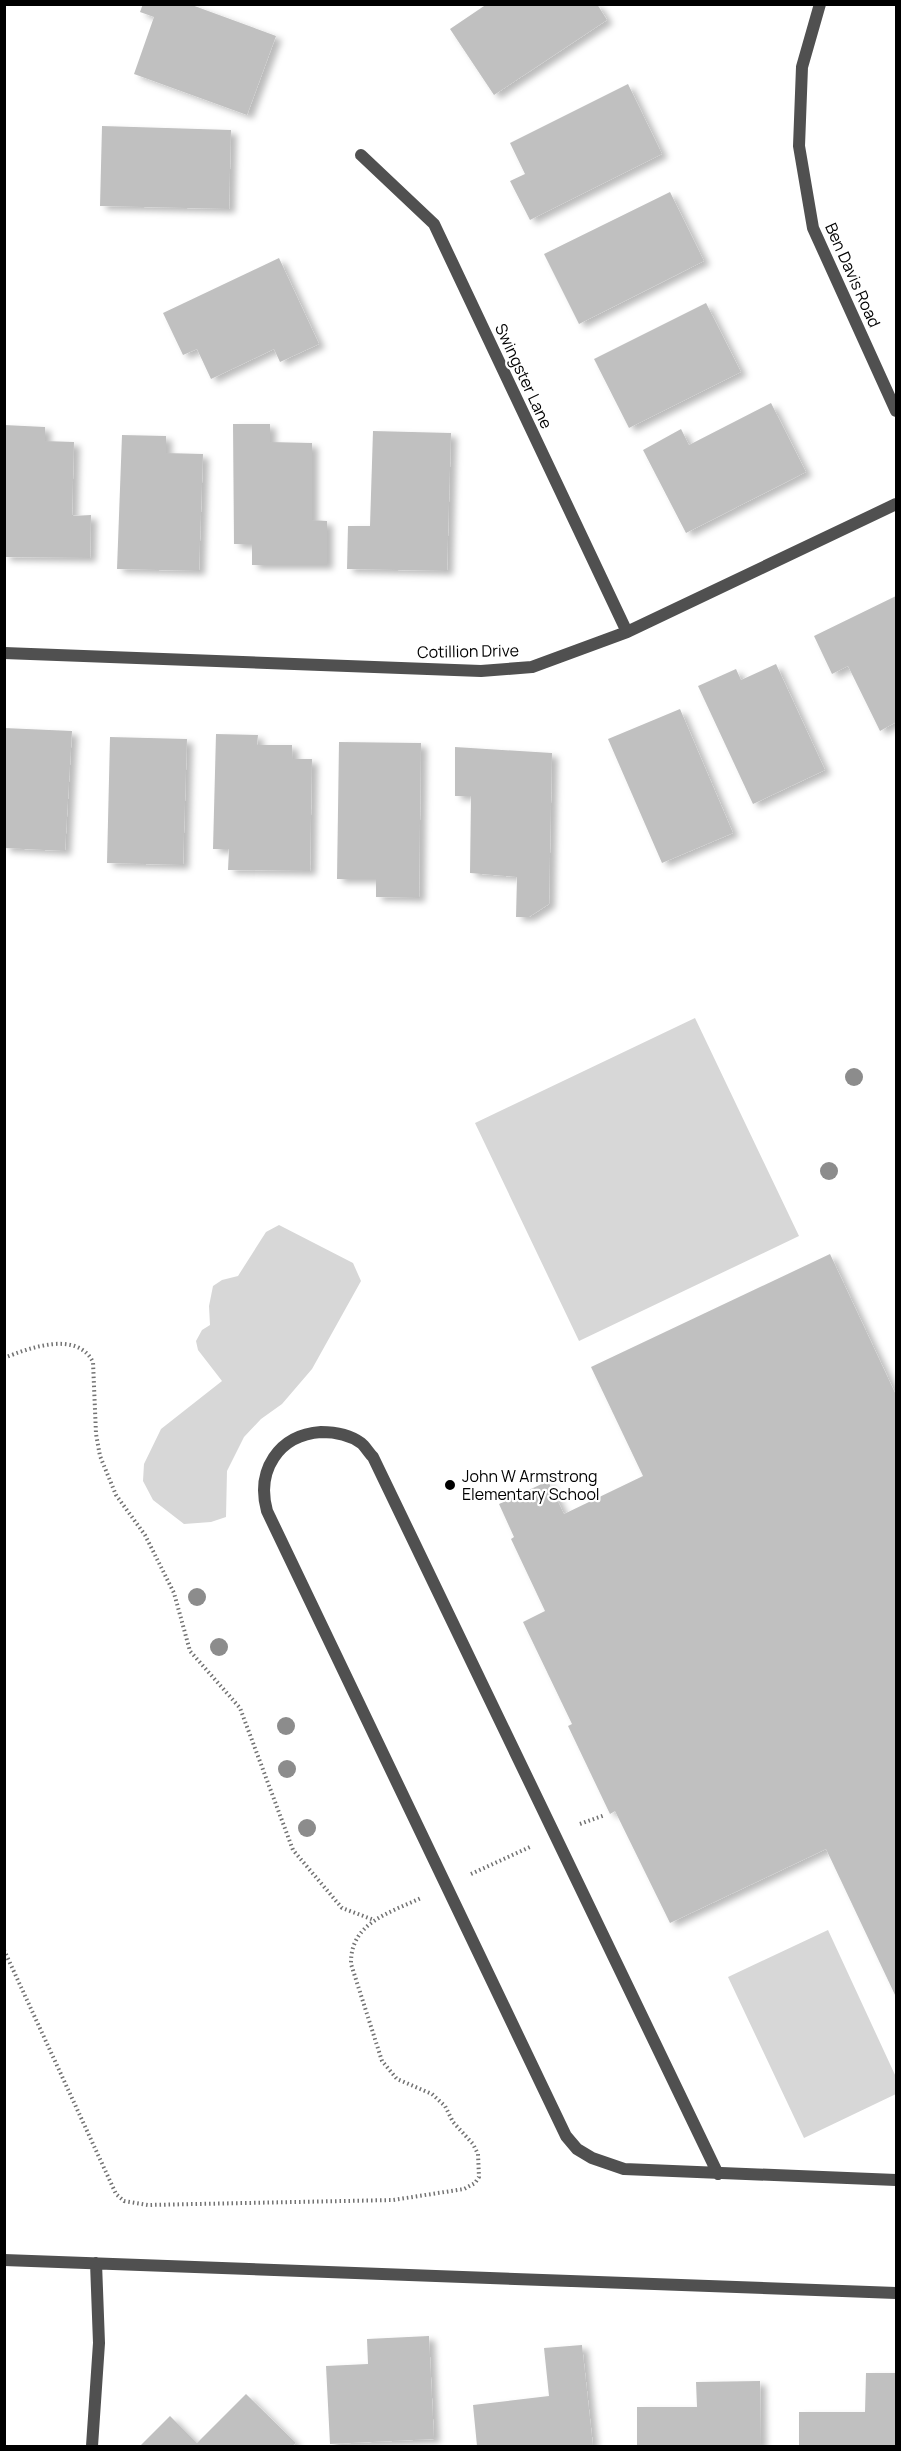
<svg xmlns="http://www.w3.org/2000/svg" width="901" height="2451" font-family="Manrope,sans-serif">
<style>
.green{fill:#d7d7d7}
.building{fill:#c0c0c0;filter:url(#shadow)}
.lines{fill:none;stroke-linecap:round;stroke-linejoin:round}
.path{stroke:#727272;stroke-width:4;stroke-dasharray:1.5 3;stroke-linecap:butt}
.service{stroke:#505050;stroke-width:12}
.minor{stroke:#505050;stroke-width:12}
.tertiary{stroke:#505050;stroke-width:12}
.tree{fill:#8c8c8c}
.poi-dot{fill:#000;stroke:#fff;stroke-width:2}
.labels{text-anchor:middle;stroke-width:4.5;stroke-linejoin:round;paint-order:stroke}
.street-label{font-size:16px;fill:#000;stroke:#fff}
.poi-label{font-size:16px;fill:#000;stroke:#fff;text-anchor:start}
</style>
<defs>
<filter id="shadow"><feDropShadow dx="6" dy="4" stdDeviation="3" flood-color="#0004"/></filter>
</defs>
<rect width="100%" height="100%" fill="#fff"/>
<path class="green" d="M695 1018 799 1236 579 1341 475 1123Z
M279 1225 353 1263 361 1281 312 1369 282 1404 261 1419 244 1437 227 1471 226 1517 211 1522 184 1524 153 1500 143 1481 144 1464 161 1429 222 1381 198 1350 196 1341 202 1330 210 1325 209 1306 213 1286 222 1280 238 1276 266 1232Z
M828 1930 896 2077V2094L804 2138 728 1977Z"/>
<path class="building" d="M143 4H189L276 36 247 115 134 74 154 17 140 12Z
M487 4H597L607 20 494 95 450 29Z
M628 84 662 154 530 220 510 181 525 174 510 143Z
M102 126 231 130 229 209 100 206Z
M670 192 704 261 579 324 544 254Z
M279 258 319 344 280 362 274 349 211 379 197 349 183 355 163 313Z
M706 303 741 372 629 428 594 359Z
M771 403 806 472 686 533 643 450 681 429 689 445Z
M233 424H270V442L312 443V520L327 521V565H252V544H234Z
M4 425 45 427V441L74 442 72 516 91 515 90 558 4 557Z
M373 431 451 433 447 571 347 569 348 526H370Z
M122 435 166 436V453L203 454 199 571 117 569Z
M896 596V722L880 731 848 666 832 674 814 636Z
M776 664 825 770 753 804 698 686 736 669 741 680Z
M680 709 733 833 662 863 608 739Z
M4 728 72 731 65 851 4 848Z
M216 734 258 735 257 745H292L293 759H312L310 871 228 870 229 849H213Z
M110 737 187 739 183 865 107 863Z
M339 742 421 743 419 898 376 897V879H337Z
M455 747 552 753 549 904 529 917H516L517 877 470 873 471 796H455Z
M830 1254 896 1395V1997L826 1849 670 1923 615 1811 610 1814 568 1726 572 1724 523 1622 545 1611 511 1539 514 1537 499 1504 548 1481 564 1514 643 1476 591 1367Z
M429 2336 434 2439 330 2444 326 2366 368 2364 367 2339Z
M582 2345 593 2446H477L473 2405 549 2396 544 2348Z
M866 2373H896V2446H799V2412H865Z
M760 2381 761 2446H637V2407H697L696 2382Z
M246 2394 296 2443 292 2446H140L170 2416 197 2443Z"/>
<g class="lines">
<path class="path" d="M4 1358C29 1348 77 1330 93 1362L96 1434 100 1456 116 1495 145 1535 174 1593 190 1651 240 1708 293 1850 342 1908 374 1920
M580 1824 605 1815
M471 1874 530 1847
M4 1950 116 2194 124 2201 148 2205 393 2200 464 2189 475 2183 479 2177 478 2154 473 2144 453 2122 445 2106 432 2094 397 2079 382 2061 351 1964C350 1923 389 1913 421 1898"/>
<path class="service" d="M718 2174 373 1457C369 1453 365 1446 361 1443 350 1435 334 1432 321 1432 278 1435 256 1471 267 1511L566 2136 577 2149 592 2158 624 2169 896 2180
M4 2260 896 2293
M92 2446 99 2343 96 2263"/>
<path class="minor" d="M361 155 434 224 627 632
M4 653 481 671 532 667 627 632 896 504"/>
<path class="tertiary" d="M820 4 802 67 799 146 813 228 896 411"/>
</g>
<g class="tree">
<circle cx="854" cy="1077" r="9"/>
<circle cx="829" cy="1171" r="9"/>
<circle cx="197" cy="1597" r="9"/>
<circle cx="219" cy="1647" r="9"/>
<circle cx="286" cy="1726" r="9"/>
<circle cx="287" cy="1769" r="9"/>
<circle cx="307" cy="1828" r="9"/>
</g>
<circle class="poi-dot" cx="450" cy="1485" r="6"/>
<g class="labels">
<g class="street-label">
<text transform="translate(853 275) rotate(66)" y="6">Ben Davis Road</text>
<text transform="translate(524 376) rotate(65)" y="6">Swingster Lane</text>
<text transform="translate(468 651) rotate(-1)" y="6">Cotillion Drive</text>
</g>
<g class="poi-label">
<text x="462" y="1482">John W Armstrong<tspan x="462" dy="18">Elementary School</tspan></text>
</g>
</g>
<rect width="901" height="2451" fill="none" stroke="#000000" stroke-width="12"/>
</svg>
